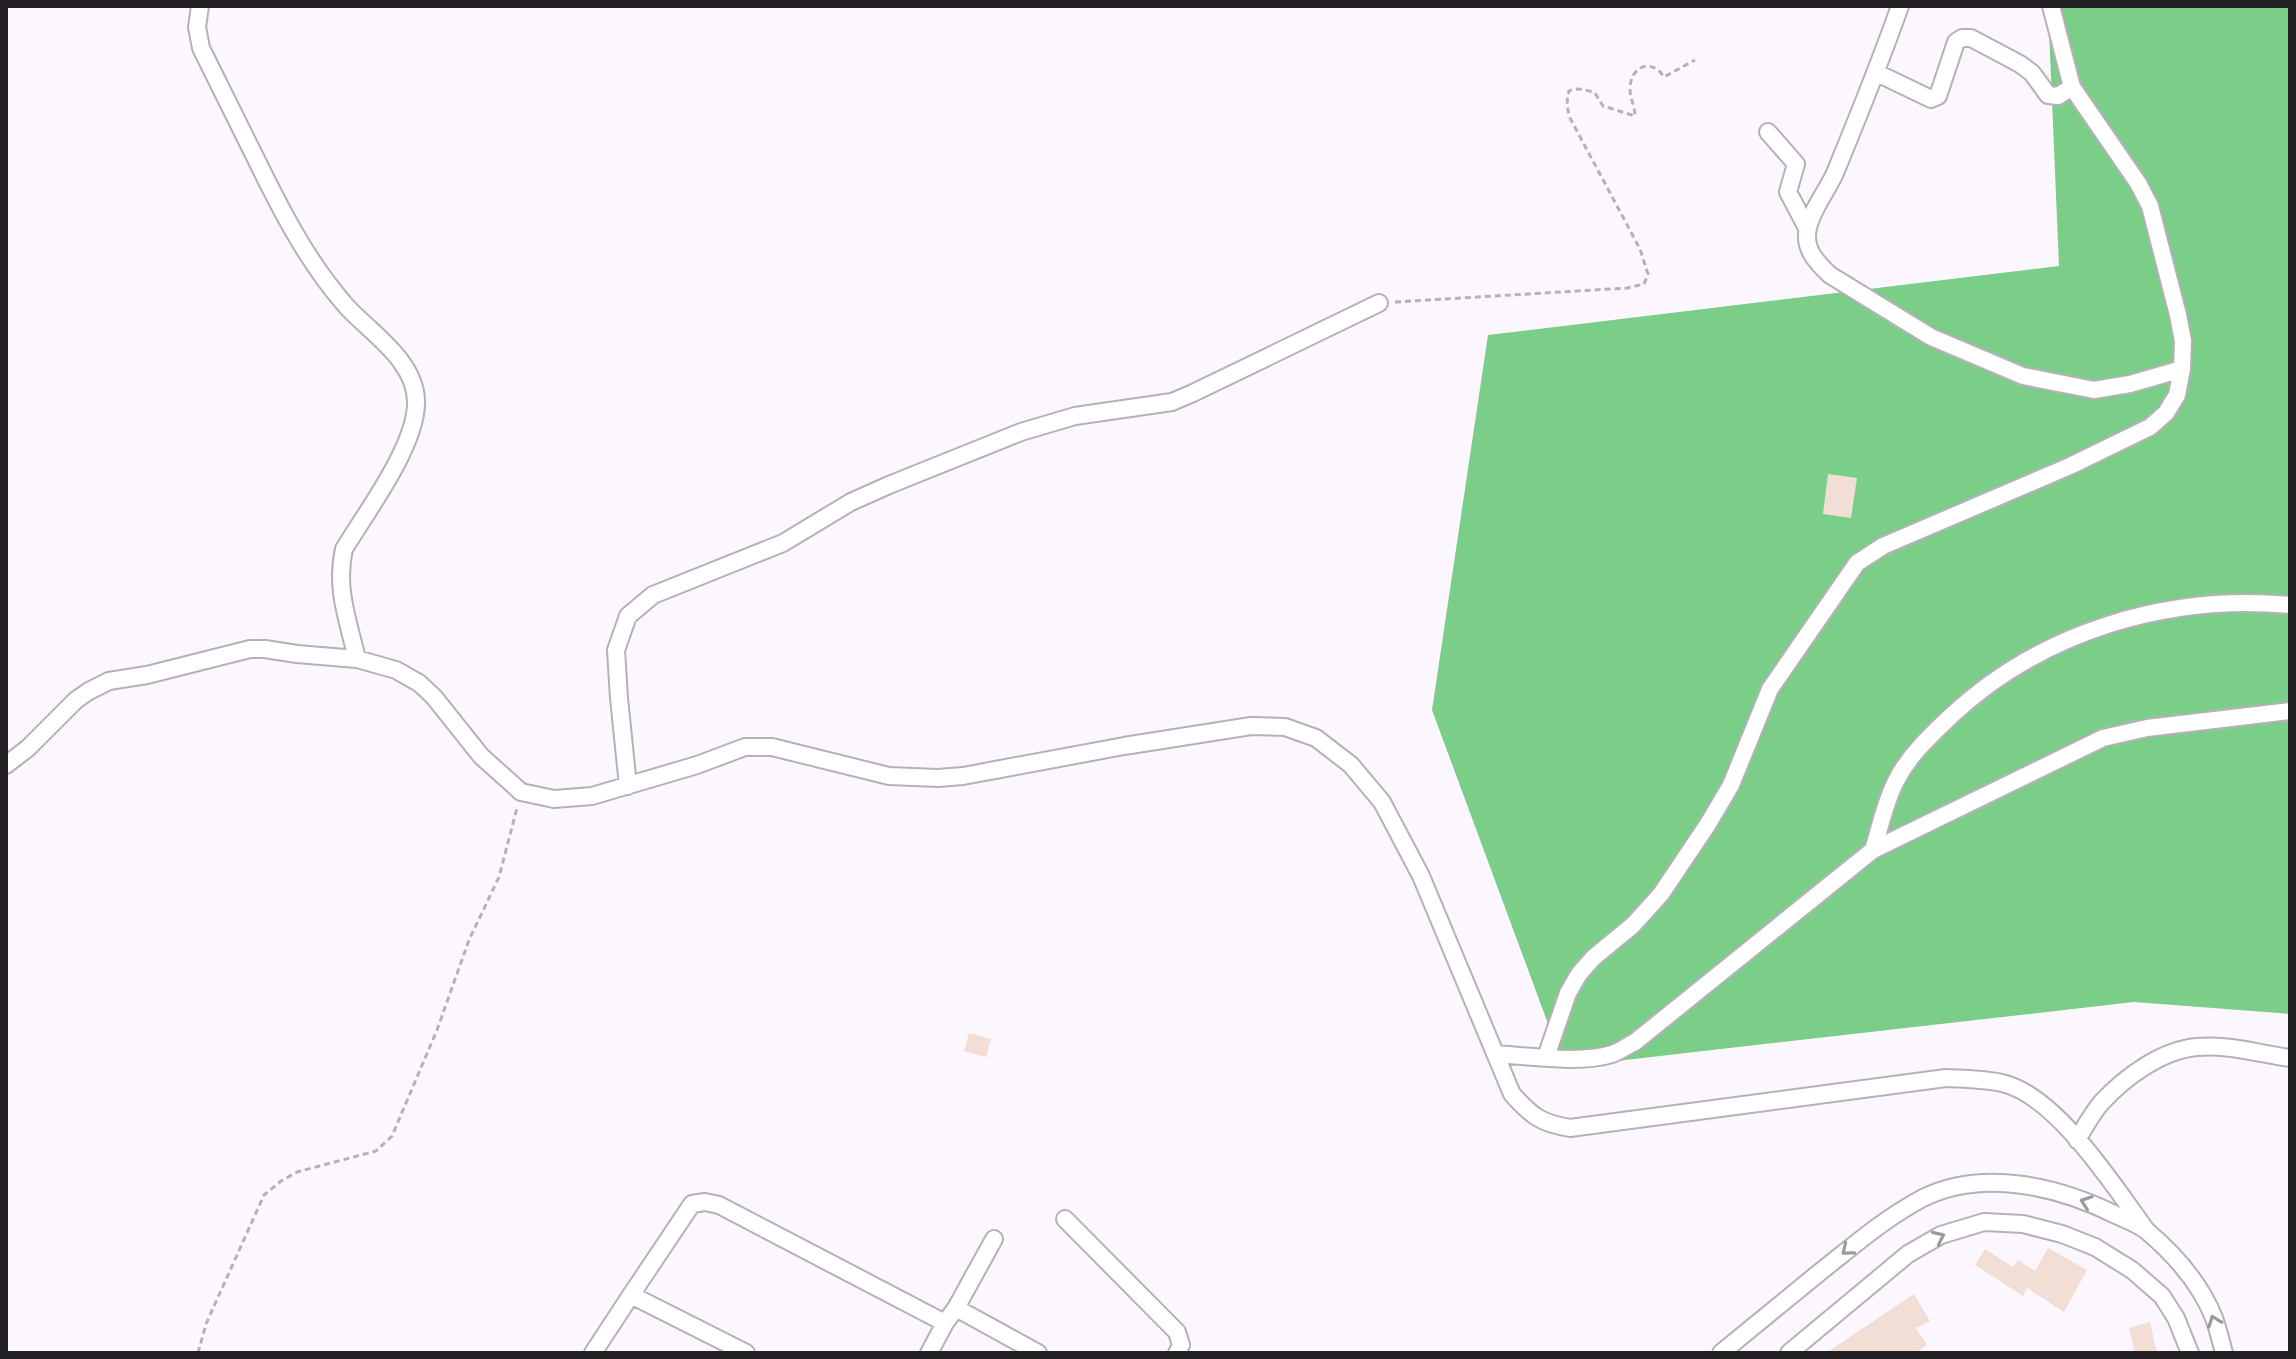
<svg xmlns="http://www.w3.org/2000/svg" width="2296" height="1359" font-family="'Fira Sans Condensed',sans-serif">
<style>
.forest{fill:#7bce88}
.building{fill:#f2ded5}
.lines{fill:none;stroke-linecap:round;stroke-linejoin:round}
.minor-casing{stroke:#b6b0b9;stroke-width:20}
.path{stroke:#b5b1b7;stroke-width:3;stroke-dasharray:6 4;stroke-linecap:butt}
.minor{stroke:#fff;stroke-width:16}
.oneway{stroke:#9c9b9c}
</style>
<rect width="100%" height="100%" fill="#fcf7ff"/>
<path class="forest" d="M2048 6H2290V1014L2134 1002 1564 1067 1432 710 1488 335 2059 266Z"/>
<path class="building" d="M1828 474 1857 478 1851 518 1823 514Z
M969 1033 991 1039 986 1057 964 1051Z
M2048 1248 2087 1270 2064 1312 2027 1288 2023 1296 1975 1265 1985 1249 2013 1267 2018 1260 2035 1271Z
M1914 1294 1930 1321 1916 1328 1927 1345 1915 1353H1826Z
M2150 1322 2157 1353H2135L2129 1328Z"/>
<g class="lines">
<g class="minor-casing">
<path id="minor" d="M200 6 197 27 201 48C220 87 239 125 258 163 283 214 309 264 347 307 372 334 417 362 416 403 416 446 367 511 344 549 335 588 348 620 357 659
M1900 6C1880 63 1858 117 1835 173 1827 191 1812 209 1808 228 1803 248 1816 262 1830 275L1931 337 2023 376 2094 390 2130 384 2182 369
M1877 73 1931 99 1938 96 1956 42 1962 38H1971L2020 64 2032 73 2048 95 2058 96 2072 87
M1768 132 1796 164 1788 192 1807 228
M6 765 28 748 76 700 89 691 109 681 147 675 250 649H265L297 654 357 659 396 670 419 683 434 697 481 756 521 792 554 799 592 796 697 765 745 747H772L889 776 938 778 963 776 1124 746 1251 726 1285 727 1316 738 1351 765 1382 802 1421 876 1512 1094C1532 1116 1540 1123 1570 1128L1946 1078C1965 1079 1984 1079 2002 1083 2056 1095 2114 1186 2146 1230
M628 786 619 698 616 650 628 616 653 595 783 543 851 502 889 485 1021 432 1075 416 1172 402 1193 393 1379 303
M1873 850C1880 828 1885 802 1896 781 1909 755 1931 735 1951 716 2042 631 2168 594 2290 605
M1496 1054C1529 1056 1580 1064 1612 1054 1620 1051 1627 1046 1635 1042L1873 850 2103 738 2147 728 2290 711
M1546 1057 1568 993 1579 974 1593 958 1633 925 1661 894 1708 824 1731 785 1770 689 1857 563 1883 546 2070 466 2150 427 2166 413 2177 395 2182 369 2183 341 2178 315 2150 206 2138 183 2072 87 2051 6
M2077 1140C2084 1128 2092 1114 2101 1103 2124 1078 2161 1050 2197 1047 2227 1044 2260 1054 2290 1058
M1065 1219 1177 1332 1181 1345 1177 1353
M631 1295 692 1204 705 1202 719 1205 945 1323
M956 1308 1038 1353
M593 1353 631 1295 746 1353
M929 1353 945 1323 956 1308 994 1239
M1721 1353C1754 1326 1787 1299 1820 1272 1853 1246 1885 1218 1923 1198 1984 1168 2059 1187 2116 1215 2126 1220 2139 1224 2148 1232 2175 1255 2201 1285 2214 1318 2218 1329 2221 1341 2224 1353
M1789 1353 1908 1254 1941 1235 1984 1222 2023 1224 2062 1234 2095 1247 2132 1270 2162 1296 2176 1318 2190 1353"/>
</g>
<path class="path" d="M1395 302 1627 288 1644 284 1648 274 1640 249 1570 118C1567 108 1566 101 1569 91 1577 87 1587 90 1595 93L1603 106 1635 116C1635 106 1630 99 1630 89 1630 67 1651 57 1664 77L1695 60
M198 1353 206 1324 264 1195 281 1181 297 1172 376 1151 392 1136 437 1030 469 940 499 877 517 808"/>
<use href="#minor" class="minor"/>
</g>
<defs><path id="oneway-chevron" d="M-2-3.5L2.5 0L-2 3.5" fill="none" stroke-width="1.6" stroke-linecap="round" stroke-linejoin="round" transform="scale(2)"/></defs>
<g class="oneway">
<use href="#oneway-chevron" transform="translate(2086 1202) rotate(-161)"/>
<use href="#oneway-chevron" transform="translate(1939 1237) rotate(-25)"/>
<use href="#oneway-chevron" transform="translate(1847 1250) rotate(141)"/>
<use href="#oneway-chevron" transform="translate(2214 1321) rotate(-110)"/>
</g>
<rect width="2296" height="1359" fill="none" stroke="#232124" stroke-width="16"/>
</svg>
